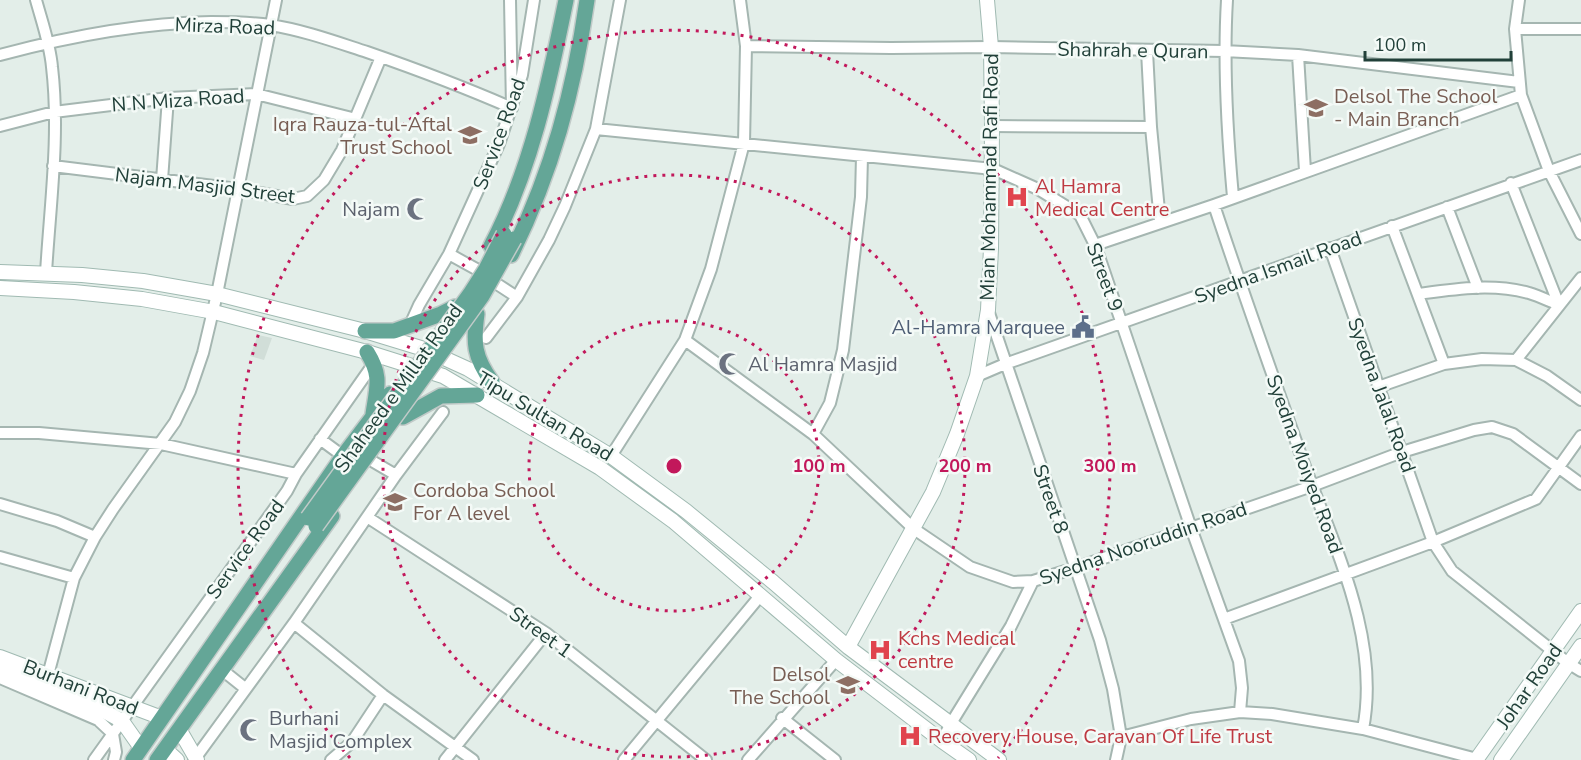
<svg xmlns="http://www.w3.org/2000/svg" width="1581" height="760" font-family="'Nunito Sans',sans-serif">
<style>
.built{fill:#d1ded8}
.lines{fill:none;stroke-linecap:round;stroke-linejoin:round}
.street-casing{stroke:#a5b6b1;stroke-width:14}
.secondary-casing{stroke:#a0bab2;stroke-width:16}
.primary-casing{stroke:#c1cac8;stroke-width:18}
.street{stroke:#fff;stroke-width:10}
.secondary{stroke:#fff;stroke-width:14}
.primary{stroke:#64a697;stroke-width:15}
.primary-bridge-casing{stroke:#c1cac8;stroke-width:18;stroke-linecap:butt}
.primary-bridge{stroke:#64a697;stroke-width:15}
.ring{fill:none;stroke:#c2185b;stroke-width:3;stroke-dasharray:3 6}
.labels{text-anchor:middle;stroke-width:5;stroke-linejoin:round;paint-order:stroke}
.street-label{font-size:20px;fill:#214039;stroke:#f4faf7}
.education-label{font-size:20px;fill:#785e54;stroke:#f4faf7;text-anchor:start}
.health-label{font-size:20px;fill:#be3a42;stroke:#f4faf7;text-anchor:start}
.worship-label{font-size:20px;fill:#5b616d;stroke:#f4faf7;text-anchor:start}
.service-label{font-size:20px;fill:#4e5e75;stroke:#f4faf7;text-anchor:end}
.centre{fill:#c2185b;stroke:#f4faf7;stroke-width:3}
.ring-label{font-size:18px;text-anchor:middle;font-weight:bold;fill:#c2185b;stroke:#f4faf7;stroke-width:5;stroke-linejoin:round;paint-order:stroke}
</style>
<rect width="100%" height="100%" fill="#e3eee9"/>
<path class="built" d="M258 335 272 338 264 360 250 356Z"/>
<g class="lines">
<g class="street-casing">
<path id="street" d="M36 0C42 22 50 44 52 67 60 135 50 205 46 273
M1227 0C1223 66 1227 131 1233 197
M1519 0 1515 29 1521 95 1549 171 1581 234
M1515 29H1581
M746 46 891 48 991 47 1224 51 1298 55 1519 82
M1147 51 1151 127 1160 221
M0 55C70 36 139 23 211 22 231 22 251 22 270 25 303 30 336 42 367 52 416 69 464 87 512 108L510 0
M1298 55 1305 171
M0 126 54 112 168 98 256 94 356 119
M992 126 1151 127
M596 129 993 169 1038 189 1080 215 1095 245 1104 271 1191 528 1239 661 1242 688 1240 712
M53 166 238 189 293 199 307 196 324 180 342 150 381 57
M162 180 168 98
M1511 183 1559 305
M1214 205C1242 290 1272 374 1302 458 1332 543 1381 636 1363 729
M1447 207 1478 288
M1392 226 1444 364
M1095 245 1214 205 1521 95
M1330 248 1433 542 1452 571 1568 663 1581 671
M449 254 478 270
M497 284 517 297
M1418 294C1455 289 1492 283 1529 293 1539 296 1549 301 1559 305
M989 313 1100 640 1113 689 1121 737 1116 760
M410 325 419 305 449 254 499 144 522 75 534 0
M486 338 517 297 549 240 565 206 596 129 620 0
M685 340 813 434 914 529 970 567 1013 582 1033 581 1075 568 1312 486 1402 452 1474 430 1492 427 1513 434 1581 484
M1516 360 1581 278
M977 376 1005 364 1581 160
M1378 387 1444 364 1482 359 1516 360 1547 376 1581 400
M0 433H39L161 444 296 474
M813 434 830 403 843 350 861 197 862 156
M320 439 343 456
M611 456 685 340 711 269 744 143 746 46 740 0
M372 461 396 475
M0 504 57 521 95 537
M367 517 546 633 706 760
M0 557 74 578
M1224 619 1433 542 1536 499 1581 436
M294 623 383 695 473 760
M221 669 246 689
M48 675 74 578 95 537 113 509 175 422 190 391 203 353 217 294 276 0
M0 678 98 720 113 734 116 752 114 760
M782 718 835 760
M1121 737 1191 719 1240 712 1272 714 1363 729 1477 759
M942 741 950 725 1011 626 1033 581
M94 760 287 491 296 474 374 363
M194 760 294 623 396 475 443 412
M331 760 352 742 383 695
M445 760 546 633
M624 760 760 596
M748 760 836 660"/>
</g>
<g class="secondary-casing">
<path id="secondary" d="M0 272 82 275 143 281 217 294 365 331 424 349 468 369 611 456 686 511 773 582 848 647 999 760
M0 288 74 292 142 299 214 312 367 352 443 376 600 468 673 521 836 660 942 741 969 760
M848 647 933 492 957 434 977 376 988 310 991 248 992 126 991 47 987 0
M0 657 162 718
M0 669 104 711 122 721 141 748
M179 729 197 760
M165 749 177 760
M1476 760 1581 611
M1501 760 1581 646"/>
</g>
<g class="primary-casing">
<path id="primary" d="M491 246C531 170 549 84 566 0
M511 255C552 172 574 91 587 0
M477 314C473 343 474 357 492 382
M365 331H394L441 314 455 307
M367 352C382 376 377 387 373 414
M403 417 441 396 477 395
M133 760 343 456 390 394
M157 760 332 516"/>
</g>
<use href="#street" class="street"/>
<use href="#secondary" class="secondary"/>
<use href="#primary" class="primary"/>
<g class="primary-bridge-casing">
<path id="primary-bridge" d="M308 518 470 294 486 269 504 234
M316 526 482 296 514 239"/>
</g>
<use href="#primary-bridge" class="primary-bridge"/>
</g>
<g class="ring">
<circle cx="674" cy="466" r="145"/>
<circle cx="674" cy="466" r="291"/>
<path d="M350 758A436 436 0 1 1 998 758"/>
</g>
<defs>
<g id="school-bare" transform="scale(1.8)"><path d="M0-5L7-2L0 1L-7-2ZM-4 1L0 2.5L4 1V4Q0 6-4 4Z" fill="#8d6e63" stroke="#f4faf7" stroke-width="2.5" paint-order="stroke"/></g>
<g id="hospital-bare" transform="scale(1.8)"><path d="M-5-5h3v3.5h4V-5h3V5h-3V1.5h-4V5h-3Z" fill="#e0444e" stroke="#f4faf7" stroke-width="2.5" paint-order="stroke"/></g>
<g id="mosque-bare" transform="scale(1.8)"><path d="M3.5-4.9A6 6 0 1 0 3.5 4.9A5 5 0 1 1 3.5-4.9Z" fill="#6b7280" stroke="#f4faf7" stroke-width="2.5" paint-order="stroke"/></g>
<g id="civic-bare" transform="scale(1.8)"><path d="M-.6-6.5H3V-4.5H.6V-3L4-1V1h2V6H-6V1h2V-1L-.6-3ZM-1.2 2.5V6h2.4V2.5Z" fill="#5c6f8a" stroke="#f4faf7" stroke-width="2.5" paint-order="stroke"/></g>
</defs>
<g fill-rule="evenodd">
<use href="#school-bare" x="1316" y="108"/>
<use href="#school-bare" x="470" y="135"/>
<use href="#hospital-bare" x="1017" y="197"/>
<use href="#mosque-bare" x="418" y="209"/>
<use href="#civic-bare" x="1083" y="327"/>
<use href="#mosque-bare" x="730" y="364"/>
<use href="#school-bare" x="395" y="502"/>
<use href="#hospital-bare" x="880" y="650"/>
<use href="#school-bare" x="848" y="685"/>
<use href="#mosque-bare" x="251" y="730"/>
<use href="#hospital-bare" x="910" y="736"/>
</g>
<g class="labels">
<g class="street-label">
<text transform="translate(225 26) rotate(2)" y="7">Mirza Road</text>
<text transform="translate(1133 50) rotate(1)" y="7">Shahrah e Quran</text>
<text transform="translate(178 100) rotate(-4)" y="7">N N Miza Road</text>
<text transform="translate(499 134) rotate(-70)" y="7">Service Road</text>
<text transform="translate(989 177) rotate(-89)" y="7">Mian Mohammad Rafi Road</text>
<text transform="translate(205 185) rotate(7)" y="7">Najam Masjid Street</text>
<text transform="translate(1278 267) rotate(-20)" y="7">Syedna Ismail Road</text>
<text transform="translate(1105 277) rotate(70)" y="7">Street 9</text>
<text transform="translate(398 388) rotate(-54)" y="7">Shaheed e Millat Road</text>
<text transform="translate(1382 395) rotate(70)" y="7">Syedna Jalal Road</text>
<text transform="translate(545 416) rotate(31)" y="7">Tipu Sultan Road</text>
<text transform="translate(1305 464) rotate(70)" y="7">Syedna Moiyed Road</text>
<text transform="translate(1051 499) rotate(71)" y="7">Street 8</text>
<text transform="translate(1143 543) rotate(-19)" y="7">Syedna Nooruddin Road</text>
<text transform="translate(245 549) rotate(-54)" y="7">Service Road</text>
<text transform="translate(541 632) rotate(36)" y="7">Street 1</text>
<text transform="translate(1529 686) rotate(-55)" y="7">Johar Road</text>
<text transform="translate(81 687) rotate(21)" y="7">Burhani Road</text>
</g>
<g class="education-label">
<text x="1334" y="103">Delsol The School<tspan x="1334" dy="23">- Main Branch</tspan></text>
<text x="452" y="131" text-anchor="end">Iqra Rauza-tul-Aftal<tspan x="452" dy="23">Trust School</tspan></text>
<text x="413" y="497">Cordoba School<tspan x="413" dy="23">For A level</tspan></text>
<text x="830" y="681" text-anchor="end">Delsol<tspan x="830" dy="23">The School</tspan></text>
</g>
<g class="health-label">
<text x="1035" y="193">Al Hamra<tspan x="1035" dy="23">Medical Centre</tspan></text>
<text x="898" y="645">Kchs Medical<tspan x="898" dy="23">centre</tspan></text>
<text x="928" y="743">Recovery House, Caravan Of Life Trust</text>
</g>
<g class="worship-label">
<text x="400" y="216" text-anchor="end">Najam</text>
<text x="748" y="371">Al Hamra Masjid</text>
<text x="269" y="725">Burhani<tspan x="269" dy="23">Masjid Complex</tspan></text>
</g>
<g class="service-label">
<text x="1065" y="334">Al-Hamra Marquee</text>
</g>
</g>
<circle cx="674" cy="466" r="9" class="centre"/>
<g class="ring-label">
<text x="819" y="472">100 m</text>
<text x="965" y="472">200 m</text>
<text x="1110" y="472">300 m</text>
</g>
<path d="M1365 51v9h146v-9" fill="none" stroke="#214039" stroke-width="3"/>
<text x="1374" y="51" font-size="18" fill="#214039" stroke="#f4faf7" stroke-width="4.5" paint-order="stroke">100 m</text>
</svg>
